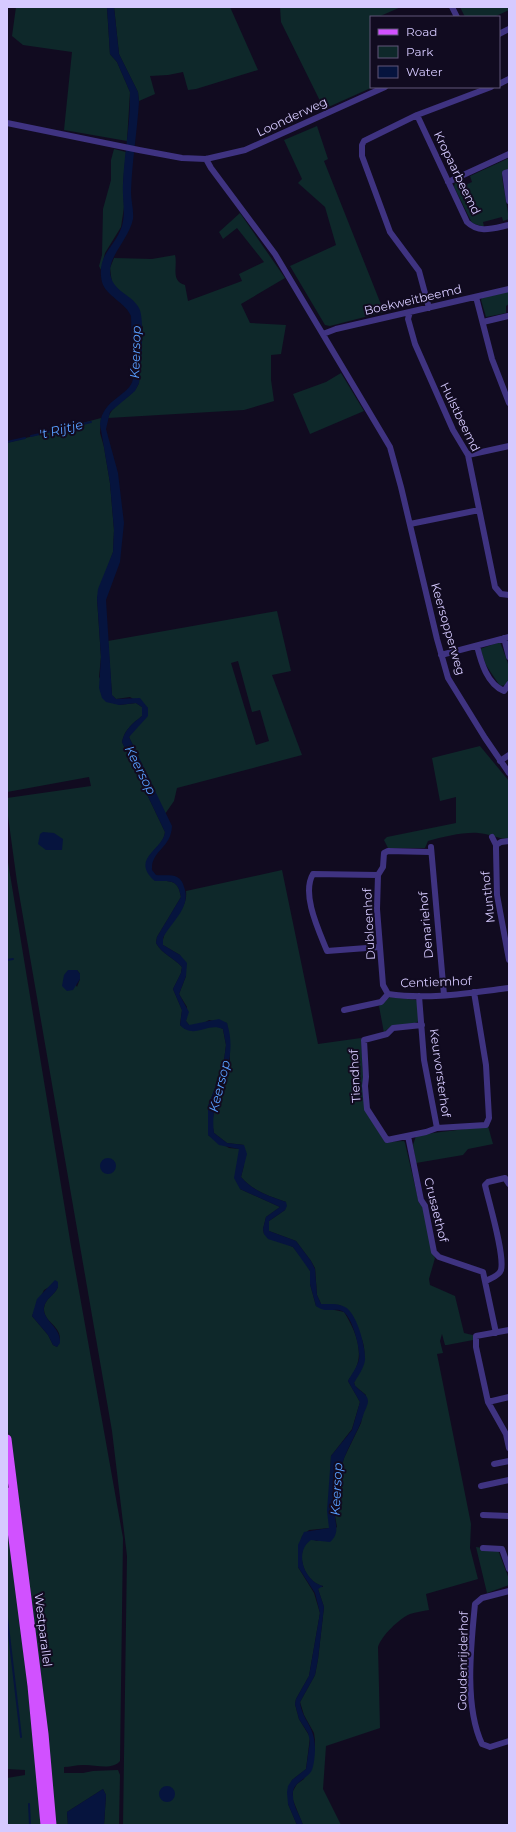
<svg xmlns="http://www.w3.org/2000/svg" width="516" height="1832" font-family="Montserrat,sans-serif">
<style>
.green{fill:#0e282a;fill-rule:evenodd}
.water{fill:#06143e}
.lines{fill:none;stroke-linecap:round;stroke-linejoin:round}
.stream{stroke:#06143e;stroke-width:2}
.street{stroke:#3f3381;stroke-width:6}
.primary{stroke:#d151ff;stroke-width:9}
.labels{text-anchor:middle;stroke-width:4;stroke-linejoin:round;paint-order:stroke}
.street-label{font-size:12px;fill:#d6caff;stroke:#110b20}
.water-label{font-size:13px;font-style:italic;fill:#589fff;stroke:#110b20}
</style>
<rect width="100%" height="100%" fill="#110b20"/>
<path class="green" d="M16 7H107L110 54 117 62 130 92 127 141 64 130 72 52 23 45 12 36Z
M114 7H230L258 70 196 89 188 90 183 72 168 75 150 76 155 94 139 101 138 92 119 54Z
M280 7H401L378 17H371V87H373L324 109 281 22Z
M460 7H509V10L494 17H465Z
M317 126 328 159 324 161 384 312 330 326 325 325 290 266 336 245 325 207 298 183 302 179 284 140Z
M114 149 126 152 123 183 124 207 121 227 105 253 101 270 99 266 102 255 103 209 111 180V160Z
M509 158V169L503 172 502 177 509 219 503 221 502 217 483 222 484 227 472 223 454 187 455 182 458 181 461 187 472 182 470 176Z
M240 213 285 278 241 304 250 323 286 325 281 354 271 355V380L274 401 244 410 108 418C114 402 133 398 139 383L143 327 124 295 112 283 110 268 114 258 152 259 175 255C178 266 170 281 185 285L188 301 242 281 239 274 264 262 237 228 223 239 219 232Z
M509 291V304L506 306V313L486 317 481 300 482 298Z
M341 373 364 411 310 434 293 394 326 382Z
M101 418 100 433 104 447 110 483 114 530 113 552 97 598 101 657 99 677 119 705 136 703 142 707V716C132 724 125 729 122 742L165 832C165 842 151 851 147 860L155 881C171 881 178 879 181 897L157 937 156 943C162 954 174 958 182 967L181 973 173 989 182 1010 180 1025 185 1029 216 1025 223 1029 226 1045 223 1068 208 1106V1135L229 1148 239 1149 240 1189 280 1207 266 1217 263 1229 264 1234 293 1247 305 1262 310 1271V1284L316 1306 344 1312C354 1328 364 1349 356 1368 354 1373 350 1377 348 1381L360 1402 352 1429 331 1456 329 1528 309 1530 302 1536 298 1551V1567L314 1593 320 1613 309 1676 296 1699 295 1704 299 1719 310 1737 306 1769 292 1780 288 1804 297 1825H123L127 1556 112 1431 17 882 7 809V798L91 786 89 777 7 792V443ZM68 970H77L80 974V979L77 987Z
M277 611 291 671 272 675 302 755 177 788 174 801 165 814 129 737 148 708 130 697 116 699 112 695 108 641ZM238 661 252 712 260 710 269 741 256 745 231 663Z
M500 642C504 654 515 673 506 685L500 686 486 665 480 649Z
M480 746 509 781V839C498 839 490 834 478 833 463 832 443 837 428 841L425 848H388L384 840 387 837 456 823V797L440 801 432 758Z
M7 856 71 1246 123 1538 120 1761C112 1771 93 1764 83 1765 76 1765 70 1767 64 1767V1773H83L93 1771 118 1770 120 1775 119 1825H104L106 1795 103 1789 67 1812 68 1825H55L7 1423ZM55 1281 58 1287C55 1295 45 1298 44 1308 43 1325 68 1326 57 1347L53 1345 48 1335 32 1316 44 1290 51 1286Z
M282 870 318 1044 361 1038 365 1110 385 1142 404 1141 405 1143 419 1203 423 1207 433 1254 435 1258 429 1279 430 1285 455 1296 464 1333 477 1336 473 1340 447 1345H445L442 1334 440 1341 443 1353 437 1354 471 1524 470 1548 478 1579 426 1594 429 1610C423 1611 416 1612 410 1614 399 1619 382 1635 378 1647L380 1728 326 1746 323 1789 341 1825H303L293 1800V1791L297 1784 304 1779 315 1750V1740L314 1733 304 1715 300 1702 315 1675 318 1659 324 1607 318 1589 319 1587H323V1586C304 1582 293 1551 311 1539L317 1541 337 1527 334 1510 340 1472 344 1458 361 1423 366 1395 355 1386 354 1382C375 1347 361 1335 340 1305L321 1304 317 1295 315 1268 311 1261 296 1241 269 1231V1221L285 1210 286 1202C269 1196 253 1191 241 1177L244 1165V1145L227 1143 214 1133 212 1123 215 1107 230 1061 227 1023 209 1020 200 1025H189L186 1021 187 1007 179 994 186 976 180 955 163 945C161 924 189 913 186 891Z
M390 997 416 1000 419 1003V1021C408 1028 392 1021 384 1033L379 1006Z
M488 1126 493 1144 468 1149 463 1155 416 1163 413 1145 416 1136C439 1131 464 1130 488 1126Z
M7 1504 43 1825H7V1778L25 1775V1770L7 1769Z
M476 1547 498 1550 509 1579V1585L487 1593Z"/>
<path class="water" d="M107 7H114L119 54 138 92 139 102C137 132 132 162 131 192 131 201 134 211 133 219 129 238 110 255 110 271 111 292 131 293 139 308 145 318 141 369 139 383L135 391 110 412 106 429 118 473 124 523 120 562 106 600 112 695 116 699 140 698 148 708V716L129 737 172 826C171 849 151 850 152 870L156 875C162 876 171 874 177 877 181 879 183 883 184 887 192 907 171 922 163 938V945L180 955 187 963 186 976 179 994 189 1012 186 1021 189 1025 219 1019 227 1023C241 1068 208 1093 214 1133L227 1143 244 1145 247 1154 241 1177C253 1191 269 1196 286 1202L287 1206 285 1210 269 1221V1231L296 1241 311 1261 315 1269 317 1295 321 1304C329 1304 338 1303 345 1307 357 1313 366 1348 365 1360 364 1368 358 1376 354 1383 356 1390 368 1393 368 1401 368 1405 365 1410 364 1413 358 1434 344 1451 340 1472 338 1484 336 1496 335 1508 333 1521 342 1532 330 1542L311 1540C293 1552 305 1582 323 1586L318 1589 324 1607 318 1659 315 1675 300 1702C302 1720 315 1726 315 1748 315 1755 314 1764 312 1770 307 1780 291 1782 293 1796 293 1806 300 1815 303 1825H297L288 1804 287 1792 288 1786 292 1780 306 1769 310 1741 308 1733 299 1719 295 1704 296 1699 309 1676 320 1613 315 1593 298 1567V1545L304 1532 329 1528 327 1511 331 1456 352 1430 360 1402 348 1381C352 1373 357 1368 359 1359 361 1350 352 1315 342 1311 335 1307 326 1314 316 1306L310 1284V1271L293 1247 268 1239 264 1234 263 1229 266 1217 280 1207 240 1189 234 1178 239 1149 219 1145 208 1135V1106L223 1068 226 1045 223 1029C207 1022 194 1040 180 1025L182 1010 173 989 181 973 182 967C174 958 162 954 156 943L157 937 181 897C178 879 171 881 155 881 129 859 164 849 165 832L122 742C125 729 132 724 142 716V707L136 703 119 705 106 702 102 698 99 688 101 657 97 598 98 589 113 552 114 530 110 483 100 424C103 398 130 396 133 379L131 316C125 302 106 296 102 282 96 254 115 248 122 226 126 212 122 198 123 184 124 155 130 127 130 98V92L117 62 110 54Z
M43 832 54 833 63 839 62 850H46L38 844 40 834Z
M68 970H77L80 974V979L73 990 67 991 62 986 64 975Z
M100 1166a8 8 0 1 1 16 0a8 8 0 1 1-16 0Z
M55 1280 58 1282V1287C55 1295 46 1298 44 1307 42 1321 61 1326 60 1343L57 1347 53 1345 48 1335 32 1316 37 1299Z
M159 1794a8 8 0 1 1 16 0a8 8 0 1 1-16 0Z
M103 1789 106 1795 104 1825H68L67 1812Z"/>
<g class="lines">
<path class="stream" d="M31 436 91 422
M7 442 25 438
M7 960 13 959
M7 1617 21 1737
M29 1804 30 1825"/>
<path class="street" d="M452 7 457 17
M499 34 509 29
M499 84 509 79
M417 115 467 222C479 234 494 228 509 225
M7 123 139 150 182 158 206 159 245 150 385 87
M206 159 211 168 275 254 390 447 401 487 437 639 448 678 485 738 509 773
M509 172 505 173 509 201
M448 182 509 154
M476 297 492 359 509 403
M429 308 419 271 390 232 362 156V145L364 141 417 115 491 87
M410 312 408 319 415 344 453 430 468 455 495 587 501 594 509 595
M483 322 508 316
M323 334 336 329 509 289
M468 455 509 446
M410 524 479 510
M504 638 509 657
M477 646C481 662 487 684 504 691L509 684
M441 655 509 637
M500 761 509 755
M492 837 496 845
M509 841 501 842 496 845V849L497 895 509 960
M431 847 444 995
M378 875 313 874C301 894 319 931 327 951L380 947
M388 994 383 985 377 909 378 875 383 867 384 853 388 851 430 852
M419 996 424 1060 437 1128
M344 1010 381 1002 388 994C428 1000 469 993 509 988
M422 1025 393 1028 387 1034 364 1040 366 1077 365 1086 367 1109 387 1140 426 1132 437 1128 486 1125 489 1118 486 1065 474 992
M408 1136 421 1200 425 1206 434 1252 439 1257 483 1272 496 1333
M486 1281C491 1278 499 1276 501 1270 505 1255 489 1203 485 1185L488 1182 505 1178 509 1184
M509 1330 476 1336V1347L488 1402 506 1434 509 1448
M488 1402 509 1397
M494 1464 509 1461
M481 1486 509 1480
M483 1515 509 1516
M483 1548 502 1549 509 1569
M509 1591 482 1598 475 1604C471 1645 464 1706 482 1744L490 1747 509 1741"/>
<path class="primary" d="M7 1439 44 1734 52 1825
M7 1492 32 1686 45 1825"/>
</g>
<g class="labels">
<g class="street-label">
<text transform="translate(292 117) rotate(-25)" y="4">Loonderweg</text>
<text transform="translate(457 173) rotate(64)" y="4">Kropaarbeemd</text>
<text transform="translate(413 300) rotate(-13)" y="4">Boekweitbeemd</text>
<text transform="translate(460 417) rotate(64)" y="4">Hulstbeemd</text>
<text transform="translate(448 629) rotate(74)" y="4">Keersopperweg</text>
<text transform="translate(488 897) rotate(-96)" y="4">Munthof</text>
<text transform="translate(369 924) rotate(-93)" y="4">Dubloenhof</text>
<text transform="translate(426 925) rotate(-95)" y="4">Denariehof</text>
<text transform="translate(436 982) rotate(-2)" y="4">Centiemhof</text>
<text transform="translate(440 1073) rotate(82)" y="4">Keurvorsterhof</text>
<text transform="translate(355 1076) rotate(-93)" y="4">Tiendhof</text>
<text transform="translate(436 1210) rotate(76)" y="4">Crusaethof</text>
<text transform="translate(43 1630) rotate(83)" y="4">Westparallel</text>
<text transform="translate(463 1661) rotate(-89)" y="4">Goudenrijderhof</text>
</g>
<g class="water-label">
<text transform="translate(135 352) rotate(-88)" y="5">Keersop</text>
<text transform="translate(61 429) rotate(-14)" y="5">'t Rijtje</text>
<text transform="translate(141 770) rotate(63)" y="5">Keersop</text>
<text transform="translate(219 1086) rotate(-76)" y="5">Keersop</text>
<text transform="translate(336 1489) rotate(-87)" y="5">Keersop</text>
</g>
</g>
<rect width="516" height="1832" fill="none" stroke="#d6caff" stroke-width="16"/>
<rect x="370" y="16" width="130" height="72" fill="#110b20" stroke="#605779"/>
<rect x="378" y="29" width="20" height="6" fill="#d151ff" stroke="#605779"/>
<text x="406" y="36" font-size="12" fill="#d6caff">Road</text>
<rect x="378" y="46" width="20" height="12" fill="#0e282a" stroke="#605779"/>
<text x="406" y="56" font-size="12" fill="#d6caff">Park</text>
<rect x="378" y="66" width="20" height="12" fill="#06143e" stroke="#605779"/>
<text x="406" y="76" font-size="12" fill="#d6caff">Water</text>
</svg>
